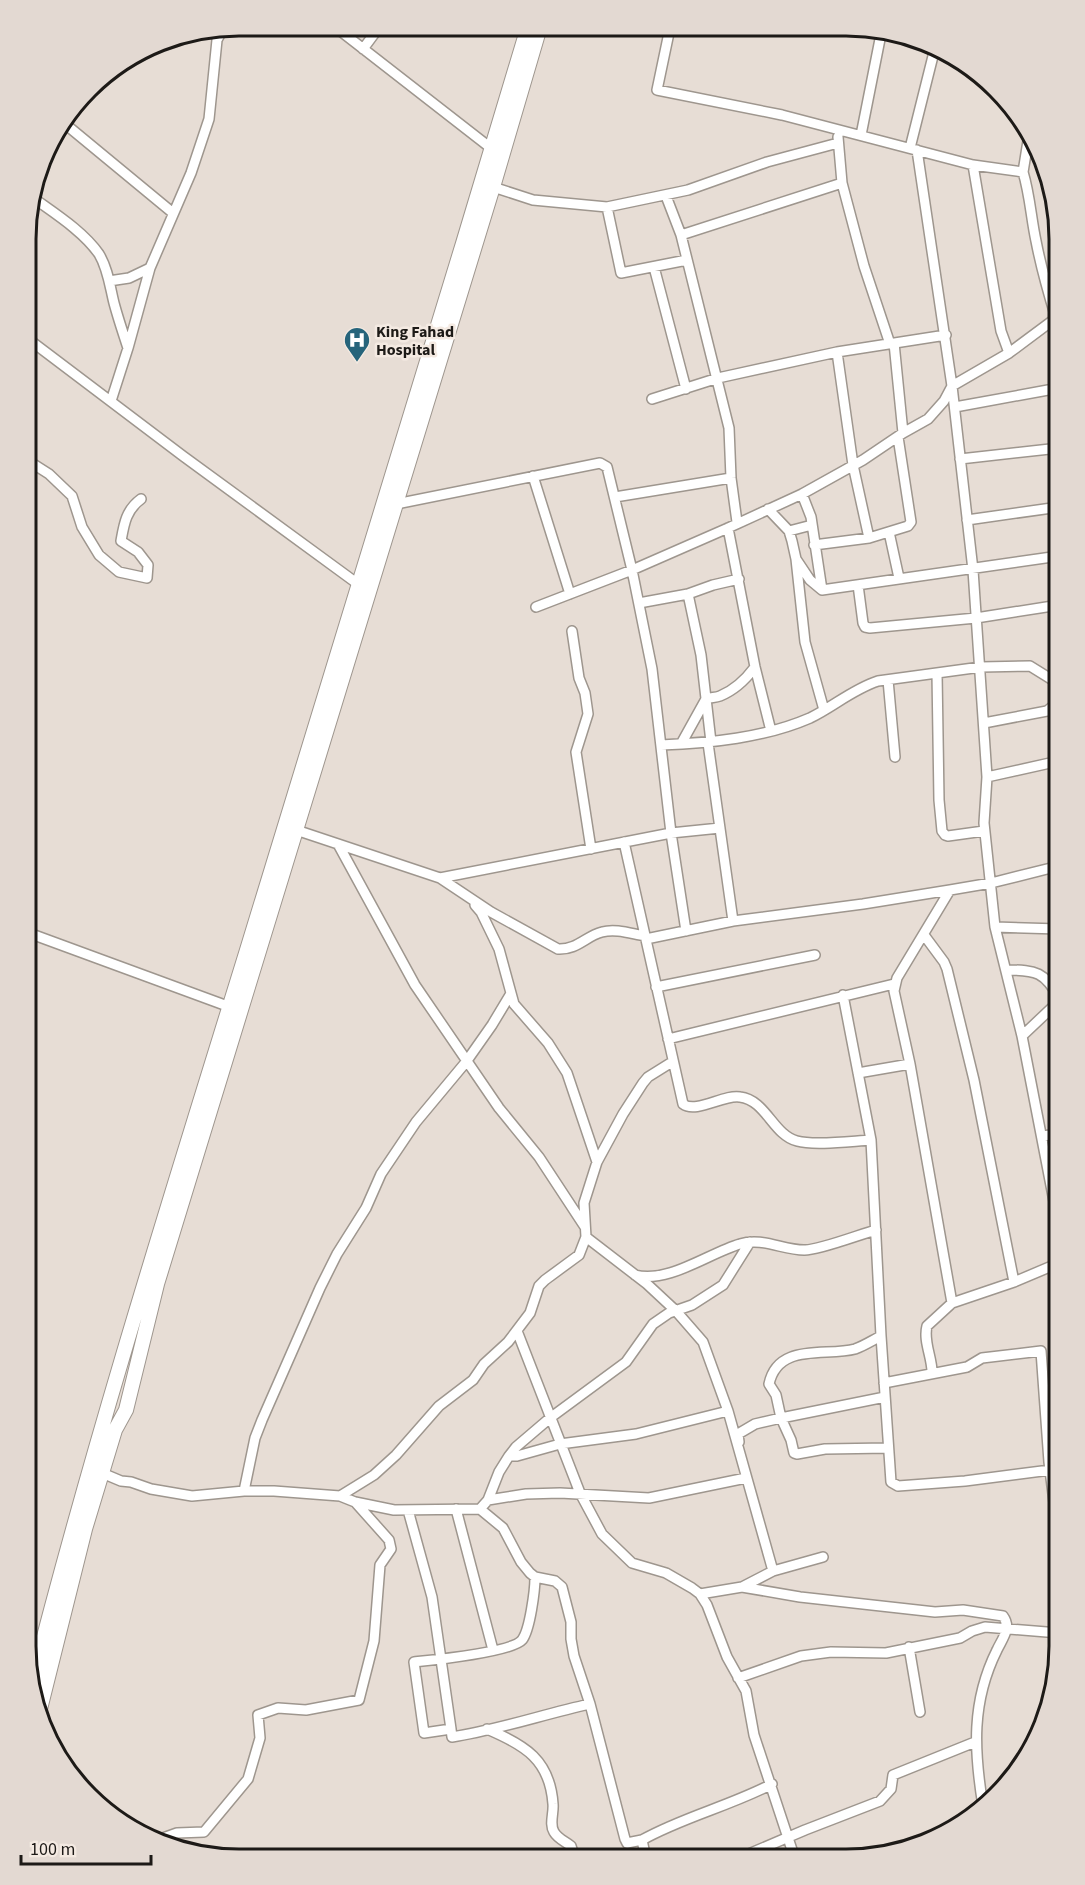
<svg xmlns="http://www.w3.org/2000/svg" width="1085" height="1885" font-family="'Source Sans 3',sans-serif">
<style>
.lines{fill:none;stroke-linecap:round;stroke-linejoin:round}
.street-casing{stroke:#9e968e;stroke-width:12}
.primary-casing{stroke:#9e968e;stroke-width:16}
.street{stroke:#fff;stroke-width:9}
.primary{stroke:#fff;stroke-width:14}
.labels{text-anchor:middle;stroke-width:5;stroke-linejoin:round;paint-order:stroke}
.poi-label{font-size:16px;font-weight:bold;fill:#1d1a17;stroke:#f4eae2;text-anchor:start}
.rim{fill:none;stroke:#1d1a17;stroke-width:3}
</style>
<rect width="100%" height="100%" fill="#e7ddd5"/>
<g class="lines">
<g class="street-casing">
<path id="street" d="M334 26 492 149
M670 28 657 90 782 115 973 165 1023 172 1028 141
M879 29 896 34
M363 49 380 26
M64 123 173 213
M861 135 882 29
M838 137 842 183 864 266 890 344
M910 148 934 52
M917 150 952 386 973 570 987 777 984 823 995 927 1022 1036 1059 1227
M973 165 1001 331 1009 353
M1023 172C1030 195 1031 218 1036 241 1041 267 1048 292 1056 318
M493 187 533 200 607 207 688 190 767 162 838 143
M666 196 681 235 729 428 731 478 737 522
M32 197C54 213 83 231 99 254 108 269 110 287 114 303 118 318 123 333 128 348
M607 207 621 273 687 260
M681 235 842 183
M654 267 686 389
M109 281 129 278 150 268
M27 338 183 456 362 587
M894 343 903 433
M837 352 853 465 869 538
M652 399 718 378 837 352 946 335
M111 401 128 348 150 268 191 173 209 119 217 40 223 29
M955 407 1059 388
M960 459 1059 448
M27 460 49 474 72 496 82 527 99 555 119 572 147 578 148 565 138 552 121 541C124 524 126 510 141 499
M533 476 570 594
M802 494 811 517 822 590
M615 497 731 478
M396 504 600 463 607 467 632 570 652 669 671 833 686 931
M768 509 789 531 792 541 796 559 805 642 824 710
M967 520 1059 507
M728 528 755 667 771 731
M789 531 812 525
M889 532 899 578
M814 545 869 538 908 526 911 522 898 437
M796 559 810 580 822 590 1059 556
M858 585 863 623 865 627 870 628 976 618 1059 605
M688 594 701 655 711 742
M639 603 688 594 713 585 739 579
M536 607 632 570 728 528 802 494 863 460 903 433 928 419 944 401 952 386 1009 353 1056 318 1059 311
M572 631 579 678 585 693 588 714 576 752 591 849
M937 673 939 800 942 831 945 835 948 836 984 831
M888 680 895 757
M984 723 1047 711 1059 701
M708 743 733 921
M681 744 706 699C711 697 715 698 720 696 735 690 746 679 755 667
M661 745C710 743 764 738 810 718 833 707 853 689 878 681L981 667 1030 666 1059 684
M987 777 1059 761
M296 830 440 878 491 912 558 949C577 950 586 936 602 932 616 928 632 934 645 936
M624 842 683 1104C696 1114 724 1094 740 1097 766 1100 773 1135 797 1141 815 1146 852 1141 871 1140
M338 844 415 985 499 1108 539 1157 585 1227
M440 878 671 833 720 828
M950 890 897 978 894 991 910 1064 952 1303
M475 905 481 912 499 949 514 1004 548 1043 567 1073 597 1162
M995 927 1059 929
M26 932 230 1007
M924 935 944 962 947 969 974 1080 1014 1282
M646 939 733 921 863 904 950 890 991 883 1059 866
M1007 970C1036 970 1045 972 1059 998
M656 987 815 955
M843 995 871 1140 881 1336 891 1482 898 1486 965 1481 1050 1470
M1022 1036 1059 1001
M668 1039 894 984
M858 1073 910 1064
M1042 1136 1059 1134
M586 1237 647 1284 676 1311 703 1342 728 1411 773 1571
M635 1275C668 1284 709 1253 740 1244 762 1237 783 1250 804 1250 817 1251 861 1234 876 1230
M517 1331 580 1493 602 1534 632 1563 666 1573 692 1588 700 1594 707 1605 727 1657 746 1691 754 1735 795 1859
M881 1336C873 1340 864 1346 855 1349 826 1357 778 1342 769 1384L776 1395 781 1418 885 1397
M932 1372C932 1357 923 1341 927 1326L952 1303 1014 1282 1059 1263
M884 1383 967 1367 982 1358 1041 1351 1049 1462 1057 1526
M739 1442 738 1434 755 1424 781 1418 791 1440 794 1453 797 1454 825 1449 888 1448
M509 1456H517L560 1444 636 1434 728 1411
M102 1473 121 1481 131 1482 151 1489 192 1496 244 1491H274L340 1496 355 1502 394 1510 480 1509 503 1528 521 1562 530 1573 535 1577 555 1581 562 1587 571 1622V1639L574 1656 590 1704 625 1839 627 1843 642 1840
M244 1491 255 1438 262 1420 320 1288 337 1254 366 1208 381 1174 416 1122 466 1062 492 1025 510 995
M340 1496 374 1475 396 1455 439 1406 473 1380 484 1364 508 1342 530 1313 539 1286 545 1280 579 1255 586 1237 584 1203 597 1162 623 1114 643 1083 648 1077 672 1062
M488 1500 526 1494 560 1493 649 1498 746 1478
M456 1509 493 1650
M480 1509 488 1500 499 1472 509 1456 516 1447 550 1418 626 1362 653 1324 669 1313 692 1305 723 1285 750 1242
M408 1510 432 1597 451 1729
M535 1577C535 1590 530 1630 522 1640 512 1652 433 1660 414 1662L424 1733 451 1729 452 1737C498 1730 544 1714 590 1704
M742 1587 800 1597 935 1612 963 1610 1003 1616C1012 1628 1002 1639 997 1650 971 1702 974 1751 983 1806
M700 1594 742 1587 773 1571 823 1557
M909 1647 920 1712
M738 1678 801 1656 831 1652 886 1653 960 1638 972 1631 985 1627 1059 1633
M487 1729C525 1745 550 1760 553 1804 554 1813 549 1824 554 1832 558 1839 565 1841 571 1846L575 1859
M163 1838 177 1833 204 1832 248 1779 260 1738 258 1715 278 1708 306 1710 359 1700 374 1641 380 1565 391 1549 389 1540 356 1503
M646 1859 642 1840C683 1817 730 1806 772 1784
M737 1859 805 1830 880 1801 891 1789 893 1775 975 1742"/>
</g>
<g class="primary-casing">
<path id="primary" d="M32 1683C95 1436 172 1193 247 950 342 642 436 335 528 27
M38 1717 85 1529 115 1430 126 1410 157 1284 493 187 540 27"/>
</g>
<use href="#street" class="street"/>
<use href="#primary" class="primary"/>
</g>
<defs>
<g id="hospital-pin" transform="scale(1.35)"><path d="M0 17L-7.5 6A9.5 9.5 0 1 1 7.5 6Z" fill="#26647b" stroke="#f4eae2"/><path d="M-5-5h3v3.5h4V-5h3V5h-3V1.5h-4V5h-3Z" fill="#fff"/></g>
</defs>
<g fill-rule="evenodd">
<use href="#hospital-pin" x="357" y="340"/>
</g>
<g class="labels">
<g class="poi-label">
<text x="376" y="337">King Fahad<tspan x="376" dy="18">Hospital</tspan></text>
</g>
</g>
<path d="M0 0H1085V1885H0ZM239 36H846A203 203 0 0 1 1049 239V1646A203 203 0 0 1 846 1849H239A203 203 0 0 1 36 1646V239A203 203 0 0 1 239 36Z" fill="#e3d9d2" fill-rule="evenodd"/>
<path class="rim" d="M239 36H846A203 203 0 0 1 1049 239V1646A203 203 0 0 1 846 1849H239A203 203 0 0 1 36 1646V239A203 203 0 0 1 239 36Z"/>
<path d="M21 1855v9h130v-9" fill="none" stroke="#1d1a17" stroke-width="3"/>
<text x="30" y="1855" font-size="18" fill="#1d1a17" stroke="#f4eae2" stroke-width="4.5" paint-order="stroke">100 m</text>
</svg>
